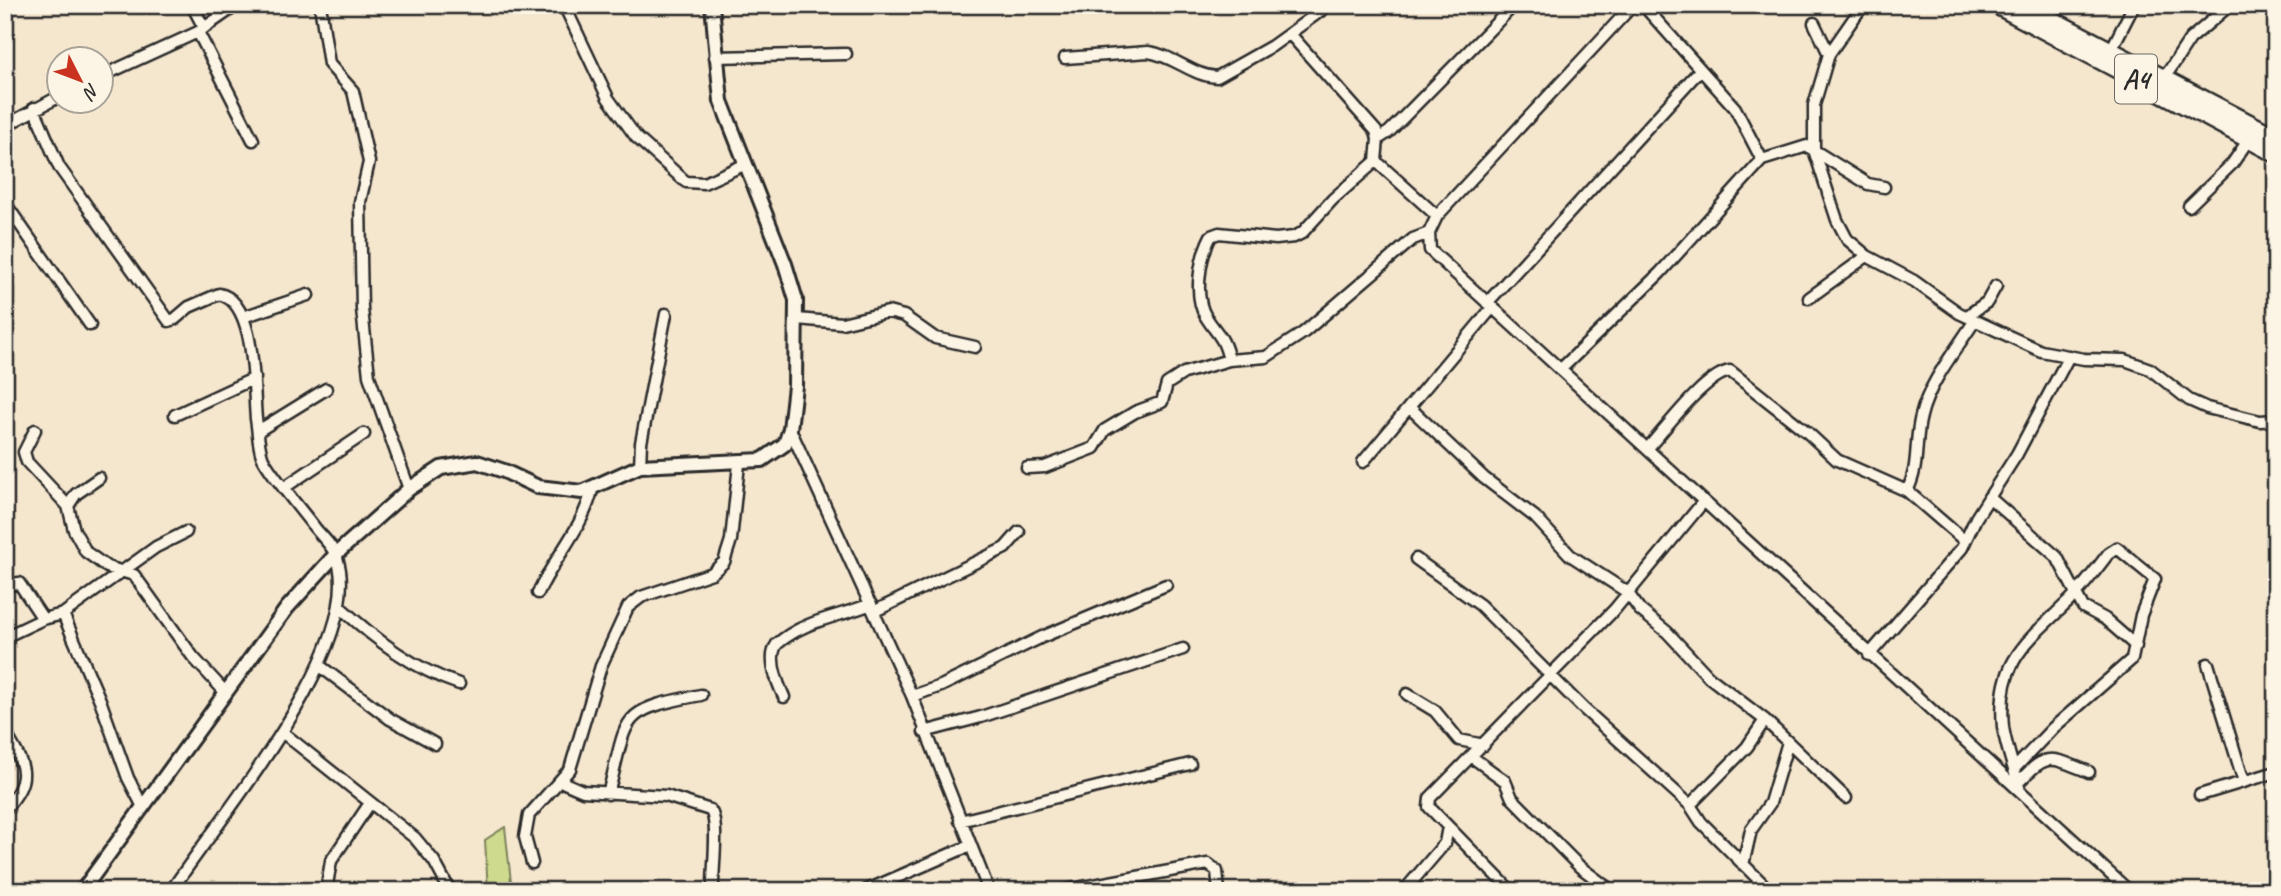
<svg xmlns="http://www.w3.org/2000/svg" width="2281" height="896" font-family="Caveat,sans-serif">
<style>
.green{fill:#ceda8d;stroke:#7c825c;stroke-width:2}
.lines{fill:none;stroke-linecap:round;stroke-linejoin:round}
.minor-casing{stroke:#2b2b2b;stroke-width:15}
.tertiary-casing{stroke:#2b2b2b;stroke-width:18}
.trunk-casing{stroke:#2b2b2b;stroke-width:21}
.minor{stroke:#fcf5e5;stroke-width:10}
.tertiary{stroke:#fcf5e5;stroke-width:12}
.trunk{stroke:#fcf5e5;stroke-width:16}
.labels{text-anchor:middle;stroke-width:5;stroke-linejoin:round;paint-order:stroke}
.shield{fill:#fcf5e5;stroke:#6a6863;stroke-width:2}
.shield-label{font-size:28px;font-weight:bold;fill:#2b2b2b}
</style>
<rect width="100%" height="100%" fill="#f5e6ce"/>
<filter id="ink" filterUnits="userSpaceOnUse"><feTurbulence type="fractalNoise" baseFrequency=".0143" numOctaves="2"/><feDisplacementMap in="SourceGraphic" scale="14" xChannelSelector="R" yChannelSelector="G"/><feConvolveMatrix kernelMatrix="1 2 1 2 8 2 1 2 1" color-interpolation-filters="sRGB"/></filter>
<g filter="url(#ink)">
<path class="green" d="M505 827 512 891H488L485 840Z"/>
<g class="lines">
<g class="minor-casing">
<path id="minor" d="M192 5 204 28
M320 5 329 64 353 91 369 162 360 202 362 309 369 376 409 489
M564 5 608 98 636 137 686 182 704 183 746 164
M1633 5 1437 216 1429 233 1430 250 2129 891
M1643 5 1735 108 1762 160
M198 32 253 140
M2111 50 2134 5
M1829 54 1863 5
M715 57 846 54
M1065 58 1148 52C1173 55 1192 76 1217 77L1272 46 1329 5
M102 76 198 32 237 5
M2163 80 2190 39 2230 5
M34 108 59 167 169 321 175 319 189 307 219 294C257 301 253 389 256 419 258 430 258 445 262 456 265 467 305 515 315 528 322 537 334 547 337 558 367 645 219 818 171 891
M5 126 60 96
M1378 139 1389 132 1514 5
M1376 161 1437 216
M5 203 90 325
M2189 206 2232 164 2249 139
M1867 256 1914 281 1959 313 2041 351 2084 359 2125 360 2150 369 2189 400 2207 408 2260 421 2276 420
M1809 298 1867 256 1847 239 1837 220 1814 150V105L1829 54 1814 23
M1487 303 1700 70
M1967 316 1987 302 1996 286
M243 317 308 295
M797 319 842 323 888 312 904 316 935 338 975 347
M1229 360C1223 335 1218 336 1206 317 1193 296 1200 257 1211 236L1219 233 1276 239 1294 237 1302 233 1333 199 1376 161 1378 139 1376 131 1290 34
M1561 369 1660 273 1762 160 1807 146 1868 184 1884 187
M1409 407 1484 478 1535 517 1570 555 1627 592 1640 610 1667 632 1709 677 1765 720 1846 798
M175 415 255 378
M790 429 912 696 989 891
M35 430 24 452 27 462 68 506
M258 431 326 389
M1648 448C1666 428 1705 375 1730 371L1807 432 1837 460 1907 491 1965 541
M1363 462 1492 308
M640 466 641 443 666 314
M1027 468 1045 467 1094 448 1105 430 1135 412 1162 402 1167 384 1184 373 1229 360 1266 357 1303 333 1413 239 1429 233
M99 478 76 494 68 506 74 530 86 552 107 567 134 575 193 657 226 693
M285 487 364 434
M1907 491C1920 466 1914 442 1921 416 1929 382 1957 349 1975 320
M1989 497 2057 557 2083 607 2105 619 2136 646
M1416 559 1480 605 1584 709 1690 805 1701 822 1770 891
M5 585 19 583 43 619 63 614 156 547 186 532
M538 593C554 558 583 528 592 490
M341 608C376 640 414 669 459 684
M875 611 1005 548 1019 532
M63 614 100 700 128 778 142 805
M5 637 43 619
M1869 655 1962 548 1976 518 2017 454 2069 356
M2208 664 2244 782
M320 666 390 719 435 744
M1407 694 1435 711 1459 740 1484 745
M912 696 941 686 1042 637 1166 585
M784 697C777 682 767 658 777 644 804 620 839 617 871 604
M5 732C25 766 33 778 5 809
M282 732 415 838 434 861 450 891
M924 732 981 717 1183 649
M1472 757 1505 781 1512 798 1580 867 1612 891
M2014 769 2053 728 2132 659 2141 615 2155 579 2117 548 2108 554C2095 571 2082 589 2066 604 2024 644 1997 663 2003 727 2006 748 2015 770 2020 791
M560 781 583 791 666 796 710 810C720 821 712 872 713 891
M2018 783C2047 751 2051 757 2089 772
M608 794C629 715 616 711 701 695
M2200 795 2276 772
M1690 805 1747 747 1765 720
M960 821 1190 764
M532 863 525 837 529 815 570 769 601 666 628 607 641 597 712 573 724 562 731 540 739 464
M1743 865 1751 830 1770 803 1788 742
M326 891 331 861 370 803
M865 891 969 846
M1061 891 1208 864 1217 871 1219 891
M1404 891 1445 843 1448 827
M1511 891 1434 812 1429 807 1430 798 1615 609 1704 501"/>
</g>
<g class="tertiary-casing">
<path id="tertiary" d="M82 891 287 608 336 554 409 489 441 468 477 462 504 471 538 487 582 492 640 466 762 460 785 444 790 429 795 386 796 300 785 264 721 101 712 5"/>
</g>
<g class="trunk-casing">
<path id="trunk" d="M1996 5 2276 154
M2024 5 2276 137"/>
</g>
<use href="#minor" class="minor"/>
<use href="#tertiary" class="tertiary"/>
<use href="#trunk" class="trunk"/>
</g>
</g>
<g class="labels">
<rect class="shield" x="2115" y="54.5" width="42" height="49" rx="5"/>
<g class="shield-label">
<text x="2136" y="89">A4</text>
</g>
</g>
<rect width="2281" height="896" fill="none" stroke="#fcf5e5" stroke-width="28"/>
<rect x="14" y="14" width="2253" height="868" fill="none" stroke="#2b2b2b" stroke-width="2.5" filter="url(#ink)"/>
<g transform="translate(80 80) rotate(132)"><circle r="33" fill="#fcf5e5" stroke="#a8a49b" stroke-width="2"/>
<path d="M0-5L12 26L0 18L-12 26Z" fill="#c8321e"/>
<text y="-10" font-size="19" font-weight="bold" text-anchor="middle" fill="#2b2b2b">N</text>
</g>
</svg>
